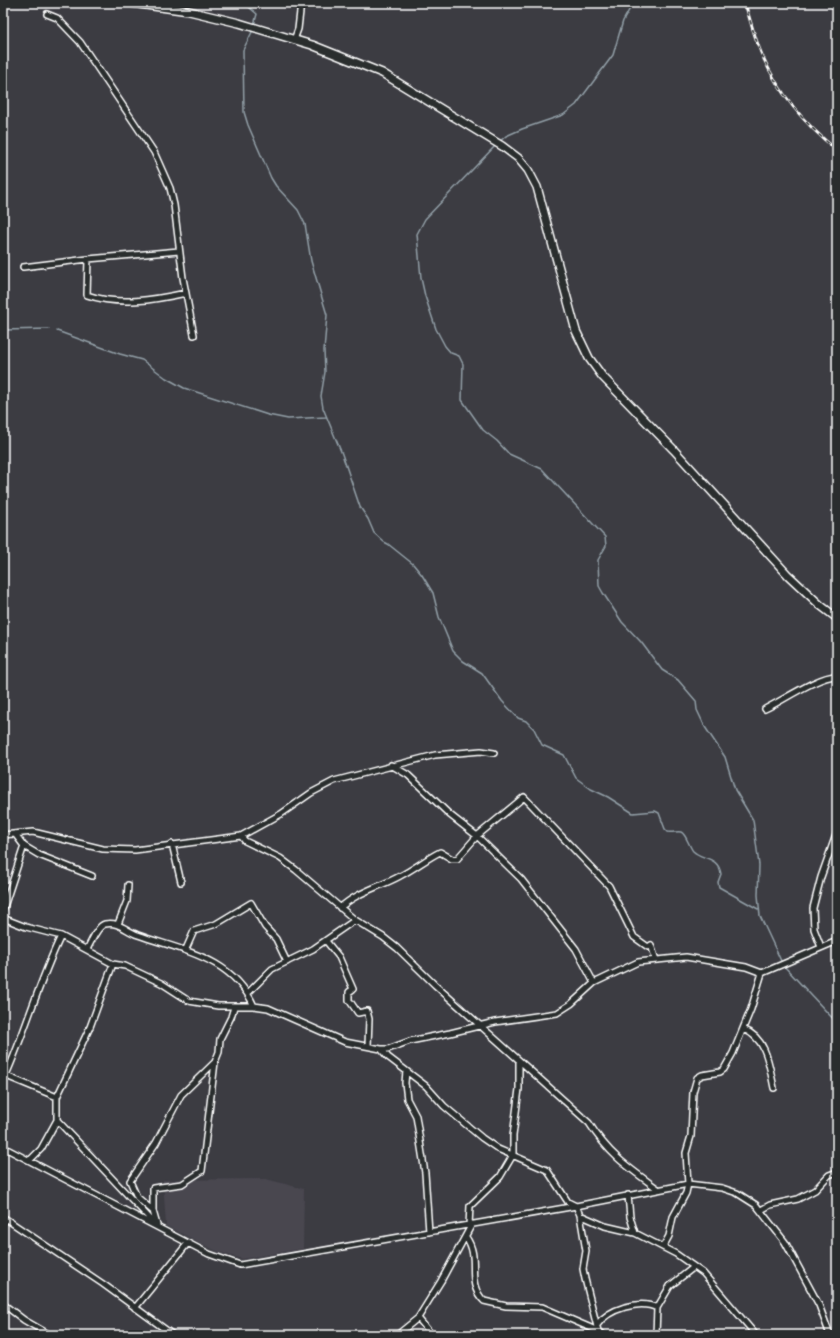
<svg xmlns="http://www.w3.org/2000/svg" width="840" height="1338" font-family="Kalam,sans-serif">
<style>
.built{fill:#494650}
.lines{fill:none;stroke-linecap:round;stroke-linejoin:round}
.stream{stroke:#93a0a8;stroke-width:1.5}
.street-casing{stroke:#fff;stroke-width:8}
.secondary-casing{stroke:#fff;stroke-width:10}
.street{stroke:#2a2d2e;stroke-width:5}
.secondary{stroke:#2a2d2e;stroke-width:7}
.rail-casing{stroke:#fff;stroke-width:3}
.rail{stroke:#2a2d2e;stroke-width:1.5;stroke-dasharray:4.5;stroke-linecap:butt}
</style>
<rect width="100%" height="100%" fill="#3c3c42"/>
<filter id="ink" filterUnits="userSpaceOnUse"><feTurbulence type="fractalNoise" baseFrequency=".025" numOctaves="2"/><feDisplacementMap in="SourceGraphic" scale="8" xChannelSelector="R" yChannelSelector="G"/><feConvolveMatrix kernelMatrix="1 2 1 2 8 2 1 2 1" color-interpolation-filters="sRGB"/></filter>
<g filter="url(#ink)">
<path class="built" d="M266 1179 304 1189 303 1249 242 1259 218 1252 166 1226 163 1180Z"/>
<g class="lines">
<path class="stream" d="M244 3 257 14 254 25
M253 30 243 50 244 112 248 125 271 178 276 186 298 210 305 224 311 261 327 315 324 350 325 372 321 396 323 408 342 454 360 507 368 519 374 533 384 542 388 544 413 564 422 575 433 593 439 617 453 651 463 661 482 673 502 701 518 718 526 721 534 729 542 745 564 755 576 778 591 789 608 797 633 813 655 811 659 813 665 829 668 832C673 833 677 831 681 832 686 834 689 846 693 851 702 860 718 856 721 874L718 882 719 887 758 909
M499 142 506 136 522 129 563 115 576 105 613 55 623 21 633 3
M496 145 425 219 417 234 421 278 425 296 436 329 445 346 451 353 459 356 463 364 462 400 483 430 497 441 509 454 542 469 605 537 606 546 598 560 599 586 603 593 622 622 641 642 662 670 678 680 696 701 697 710 705 727 725 757 735 790 753 820 759 865 758 895 760 916 782 963
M3 330 49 329
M57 331 120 354 142 360 166 378 184 388 268 415 288 419 326 417
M784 966 837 1023"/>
<g class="street-casing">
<path id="street" d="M47 14 57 18 80 42 154 152 170 188 174 205 183 278 194 335
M294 40 298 29 301 3
M88 259 87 295C119 306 154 300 186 293
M23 267 88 259 179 251
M765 709C782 701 820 675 837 676
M391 765 408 775 450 815 477 836 521 879 576 949 594 983
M15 834 24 846 39 855 92 876
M3 835 33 832 103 849 135 850 241 836 281 814 311 793 334 781 435 755 481 751 494 753
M241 836 245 841 280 858 296 870 355 920 383 937 397 948 435 985 589 1123C609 1155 629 1168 658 1189
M172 844 181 882
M340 908C357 892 380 887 400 876 414 869 426 859 440 852L452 859H457L477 836 524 797 609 886 634 937 648 947 651 945 656 960
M3 910 24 846
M3 918 26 927 61 936 113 964 125 966 161 983 189 1001 218 1006H254L268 1008 345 1042 381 1049 388 1057 426 1086 444 1106 482 1138 498 1149 547 1170 568 1202 576 1206 580 1215 586 1251 583 1269 585 1279 598 1331
M118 924 127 901 128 885
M326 941 339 957 353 989 349 992V1000L358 1013 367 1011 369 1019 368 1046
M821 947 814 929 813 908 821 877 837 832
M87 949C91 943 97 926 105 924 119 921 126 931 138 935 183 951 232 957 254 1006
M186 949 194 931 216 924 251 903 265 927 276 939 287 962
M113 964 90 1027 57 1097V1120L154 1223
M248 993 272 969 313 949 355 920
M743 1029C767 1038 769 1065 774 1088
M381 1049H388L410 1041 450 1033 495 1022 557 1013 571 1004 594 983 638 962 686 957 746 967 762 973
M406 1071 405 1083 407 1099 416 1116 425 1173 429 1232
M4 1075 57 1097
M6 1075C26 1030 39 981 61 936
M3 1147 209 1254 240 1265 576 1206 688 1184 722 1188 737 1193 756 1205 785 1242 819 1305 830 1335
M30 1160 41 1149 57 1120
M628 1195 630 1217 635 1233
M761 1210 770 1205 798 1199 815 1190 829 1175 837 1172
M153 1211V1188L182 1184 202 1171 215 1062
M580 1215 605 1226 635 1233 676 1254 703 1273 756 1335
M3 1217 103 1284 173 1335
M157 1225 153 1211 137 1197 130 1181 156 1143 181 1095 215 1062 219 1052 220 1039 231 1017 234 1007
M469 1225 470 1206 500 1177 513 1155V1136L519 1089V1062
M466 1237C482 1260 464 1281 484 1301L506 1306 542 1307 598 1331 603 1335
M663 1247 669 1236 673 1217 686 1193 688 1184 686 1153 691 1136 693 1092 697 1078 702 1075 720 1072 724 1069 733 1053 751 1009 762 973 837 941
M3 1304 24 1320 50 1335
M135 1308 188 1243
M657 1308 670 1286 694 1267
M418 1318 432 1335
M597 1325C608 1309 640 1299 657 1308L656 1335
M397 1335 418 1318 441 1281 472 1224"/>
</g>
<g class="secondary-casing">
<path id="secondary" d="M131 3 189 11 239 23 312 45 382 73 502 146 518 158 528 170 537 187 576 331 589 358 602 376 674 450 788 575 820 605 837 618"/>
</g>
<use href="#street" class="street"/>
<use href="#secondary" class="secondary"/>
<g class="rail-casing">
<path id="rail" d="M745 3C750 20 755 39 762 55 779 93 805 125 837 150"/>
</g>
<use href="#rail" class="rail"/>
</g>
</g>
<rect width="840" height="1338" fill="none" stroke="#2a2d2e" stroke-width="16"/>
<rect x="8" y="8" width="824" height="1322" fill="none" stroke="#fff" stroke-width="1.5" filter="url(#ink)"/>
</svg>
